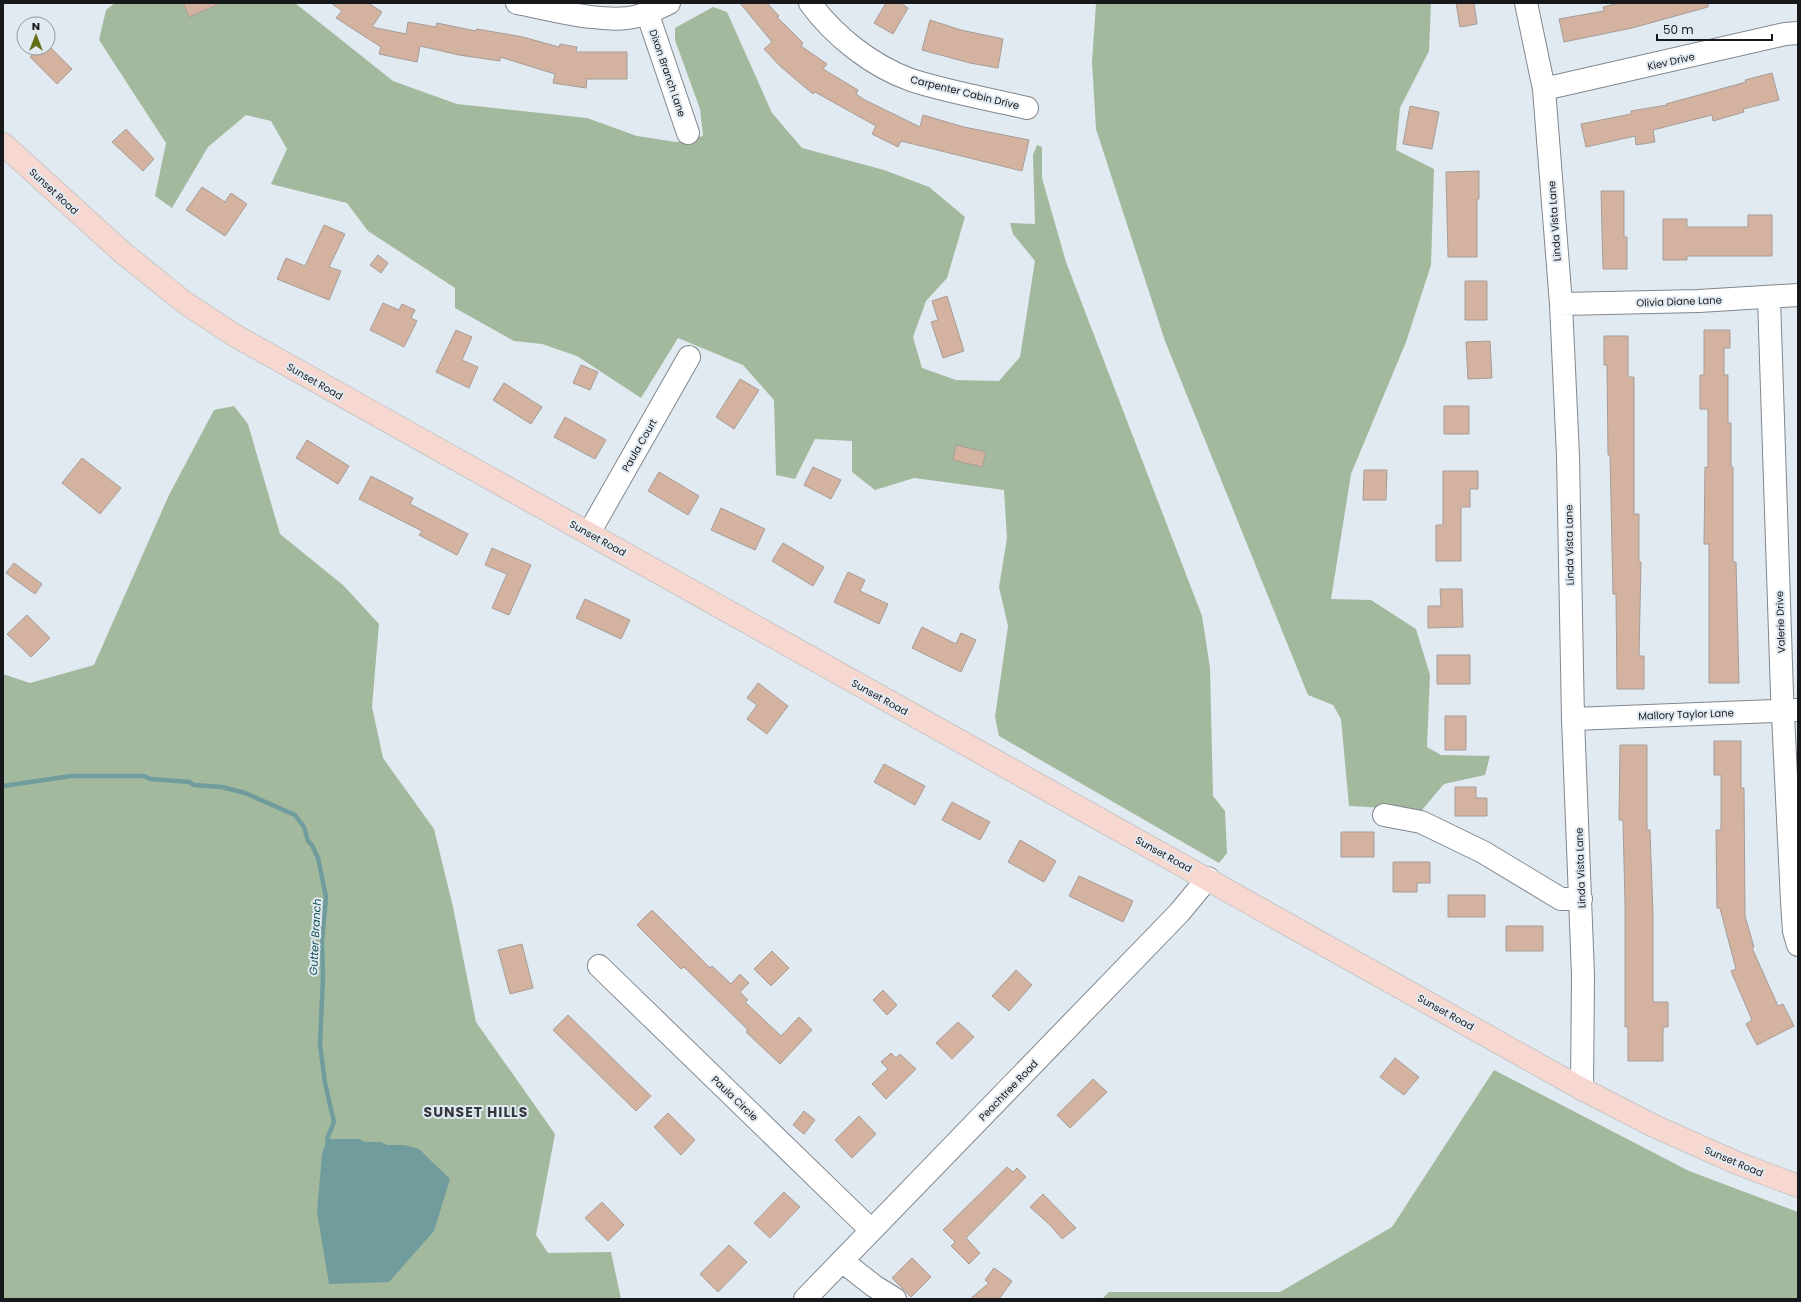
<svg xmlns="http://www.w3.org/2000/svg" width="1801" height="1302" font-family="Poppins,sans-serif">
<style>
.forest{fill:#a2b99e}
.water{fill:#719c9d}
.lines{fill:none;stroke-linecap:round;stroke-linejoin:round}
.stream{stroke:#719c9d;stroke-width:4.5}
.building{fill:#d3b2a0;stroke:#a69d98}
.minor-casing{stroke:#80878e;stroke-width:24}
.major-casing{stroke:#c7c8c8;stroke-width:24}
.minor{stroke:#fff;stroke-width:22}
.major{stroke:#f6d8d1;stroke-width:22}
.labels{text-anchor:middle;stroke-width:4;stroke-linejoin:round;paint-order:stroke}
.street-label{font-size:10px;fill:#16181b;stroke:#e2eaf1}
.water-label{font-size:11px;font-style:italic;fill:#125053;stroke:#e2eaf1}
.district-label{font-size:14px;font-weight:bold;letter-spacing:1px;fill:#353a40;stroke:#e2eaf1}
</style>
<rect width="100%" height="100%" fill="#e2eaf1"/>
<path class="forest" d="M115 3H295L393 81 457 104 587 118 637 136 676 142 703 136 700 109 675 40V28L713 7 727 12 772 113 802 148 884 170 929 187 965 217 947 278 926 301 913 337 922 368 956 380 999 381 1020 357 1035 261 1013 234 1010 223 1035 224 1033 155 1037 145 1042 147V178L1066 262 1202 616 1210 668 1213 796 1225 811 1227 853 1219 863 999 736 995 717 1008 626 999 587 1007 538 1004 490 914 478 875 490 852 472V441L815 439 795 479 776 475 774 400 743 365 678 338 641 398 577 356 542 344 514 341 455 308V288L368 231 347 203 271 184 287 149 271 121 246 115 208 147 172 208 155 196 166 143 99 40 106 10Z
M1096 3H1431L1429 51 1400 108 1396 150 1434 169 1431 265 1406 342 1351 474 1331 599 1371 600 1416 629 1430 675 1427 747 1441 755 1490 756 1485 775 1444 784 1422 810 1349 806 1341 719 1333 705 1308 695 1165 341 1096 129 1092 62Z
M234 406 248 424 280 534 343 585 379 624 372 707 383 758 434 829 453 907 476 1022 555 1134 536 1235 548 1253 611 1252 621 1299H5L3 1297V674L30 683 94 665 169 495 214 410Z
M1494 1070 1689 1171 1798 1212V1299H1102L1109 1292H1280L1392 1227Z"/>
<path class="water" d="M327 1139H359L365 1142H381L387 1145H404L419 1149 450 1179 434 1231 389 1282 329 1284 317 1212 322 1154Z"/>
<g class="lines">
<path class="stream" d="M3 786 71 776H144L150 779 189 782 194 785 222 787 245 793 295 815 304 827 308 841 312 845 318 858 326 897 322 941 323 977 320 1044 325 1083 334 1122 327 1139 330 1144"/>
</g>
<path class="building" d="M183 3H222L189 17Z
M331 3H368L382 12 372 27 406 34 408 22 436 27 437 23 476 31 477 29 523 37 559 47 560 44 577 47 576 52H627V79H587L586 88 553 83 555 74 500 57V61L459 55 420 46 417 62 379 54 381 47 336 18 342 11Z
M740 3H767L779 16 777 17 803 43 801 46 827 64 823 69 858 90 856 94 865 100 920 127 923 115 964 127 1029 140 1022 171 901 141 898 147 872 134 876 126 815 92 813 94 781 67 764 49 772 42Z
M886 3H900L908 8 893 34 874 23Z
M1456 3H1474L1477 24 1460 27Z
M1620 3H1708V7L1632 28 1564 42 1559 19 1604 11 1603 7Z
M930 20 961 30 1003 39 998 68 970 63 922 50Z
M39 48H51L72 69 57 84 30 57Z
M1772 73 1779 100 1743 109 1744 112 1713 121 1712 115 1653 130 1655 142 1636 145 1635 136 1586 147 1581 124 1631 114V111L1667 105 1666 104 1746 82 1745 80Z
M1410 106 1439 112 1432 149 1403 144Z
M126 129 154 159 143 171 112 142Z
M1479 171V199H1477V257H1448L1446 172Z
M202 187 225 202 231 193 247 204 225 236 186 210Z
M1601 191H1624V237H1627V269H1603Z
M1748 215H1772V256H1687V260H1663V219H1687V227H1748Z
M324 225 345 234 329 267 341 271 329 300 277 279 286 258 305 266Z
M378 255 388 263 381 273 370 265Z
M1465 281H1487V320H1465Z
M947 296 964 351 943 358 931 322 938 320 932 301Z
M383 303 399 310 402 304 415 310 411 318 417 321 404 347 370 330Z
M456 330 472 337 462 360 478 367 469 388 436 372Z
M1704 330H1730V348H1724V375H1728V423H1731V467H1733V562H1736L1739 683H1709V544H1704L1705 467H1708V409H1700V375H1704Z
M1604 336H1628V377H1634V514H1639V562H1641L1639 656H1644V689H1617L1616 594H1613L1610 455H1608L1607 365H1604Z
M1490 341 1492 378 1468 379 1466 342Z
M581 365 598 372 590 390 573 383Z
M740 379 759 390 734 429 716 417Z
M504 383 542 407 531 424 493 400Z
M1444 406H1469V434H1444Z
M565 417 606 440 595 459 554 437Z
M307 440 349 466 338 484 296 458Z
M956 445 986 452 982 467 953 460Z
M82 458 121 488 100 514 62 483Z
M813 467 841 480 831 499 804 485Z
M1364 470H1387L1386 500H1363Z
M1443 471H1478V489H1470V507H1461V561H1436V525H1443Z
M659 472 699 496 688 515 648 491Z
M371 476 413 498 410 504 468 534 457 555 419 535 422 531 359 499Z
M721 508 765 529 755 550 711 530Z
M783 543 824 567 813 586 772 561Z
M492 548 531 565 509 615 492 608 507 574 485 565Z
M14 563 42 584 35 594 6 573Z
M848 572 865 580 860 591 888 604 879 624 834 602Z
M1440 589H1462L1463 627 1428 628V606H1441Z
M585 599 630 620 621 639 576 618Z
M27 615 50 638 31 657 7 634Z
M922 627 956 644 961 633 976 640 961 672 912 648Z
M1437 655H1470V684H1437Z
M758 683 788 706 767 734 747 719 757 705 747 698Z
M1445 716H1466V750H1445Z
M1714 741H1741V788H1744L1745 916 1754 947 1752 948 1778 1006 1783 1004 1794 1026 1757 1045 1746 1024 1752 1020 1731 971 1736 969 1720 908H1717L1716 830H1721V775H1714Z
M1620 745H1647V830H1650L1653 914V1002H1668V1027H1663V1061H1628V1027H1625V903L1623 820H1619Z
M884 764 925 786 915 805 874 782Z
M1455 787H1476V798H1487V816H1455Z
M952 802 990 822 980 840 942 820Z
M1341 832H1374V857H1341Z
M1020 840 1056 861 1044 882 1008 862Z
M1393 862H1430V883H1417V892H1393Z
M1079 876 1133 901 1123 922 1069 896Z
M1448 895H1485V917H1448Z
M652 910 710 968 712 966 731 984 740 974 749 983 740 992 748 1000 745 1002 781 1036 799 1017 812 1030 780 1064 746 1032 748 1030 684 967 681 969 637 925Z
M1506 926H1543V951H1506Z
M522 944 533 988 510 994 498 950Z
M772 951 789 968 771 986 754 969Z
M1016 970 1032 985 1009 1011 992 996Z
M883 990 897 1005 887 1015 873 1000Z
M568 1015 651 1096 636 1111 553 1030Z
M958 1022 974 1037 952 1059 936 1043Z
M891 1053 896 1058 900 1054 916 1069 886 1099 872 1084 888 1069 881 1062Z
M1395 1058 1419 1077 1404 1095 1380 1077Z
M1093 1079 1107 1092 1070 1128 1057 1115Z
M804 1111 815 1120 804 1134 793 1125Z
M668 1113 695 1140 681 1155 654 1127Z
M859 1116 876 1134 852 1158 835 1140Z
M1007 1167 1013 1172 1017 1168 1026 1177 966 1238 980 1253 969 1264 951 1246 955 1242 943 1230Z
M784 1192 800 1207 770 1238 754 1223Z
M1043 1194 1076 1228 1062 1239 1050 1225 1030 1207Z
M602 1202 624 1225 608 1241 585 1218Z
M729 1245 747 1262 718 1292 700 1274Z
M912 1258 931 1277 911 1297 892 1278Z
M994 1268 1012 1281 999 1299H970L989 1283 985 1280Z"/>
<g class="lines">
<g class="minor-casing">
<path id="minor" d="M517 3C549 9 607 25 638 16 649 13 659 8 669 3
M810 3C834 36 872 66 911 80 948 92 989 99 1027 108
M1526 3 1544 89 1561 304 1568 456 1573 719 1583 975 1582 1089
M647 12 688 133
M1544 89 1785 34 1798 33
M1769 298 1782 694 1792 901 1794 931 1798 945
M1561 304 1699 301 1798 295
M589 533 689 357
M1573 719 1798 710
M1384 815 1421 822 1483 852 1561 899H1581
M599 966 871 1230
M842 1261 874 1286 895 1299
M805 1299 1179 913 1208 878"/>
</g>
<g class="major-casing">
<path id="major" d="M3 144 123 253 184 302 234 335 1582 1089 1654 1126 1737 1163 1798 1186"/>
</g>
<use href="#minor" class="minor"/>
<use href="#major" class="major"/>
</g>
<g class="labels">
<g class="street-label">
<text transform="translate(1671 61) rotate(-13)" y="4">Kiev Drive</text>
<text transform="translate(668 73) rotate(71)" y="4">Dixon Branch Lane</text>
<text transform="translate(965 92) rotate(14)" y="4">Carpenter Cabin Drive</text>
<text transform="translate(54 191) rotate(43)" y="4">Sunset Road</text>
<text transform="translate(1554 221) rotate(-94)" y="4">Linda Vista Lane</text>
<text transform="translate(1679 301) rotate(-2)" y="4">Olivia Diane Lane</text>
<text transform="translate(315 381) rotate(30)" y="4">Sunset Road</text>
<text transform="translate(639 445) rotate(-60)" y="4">Paula Court</text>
<text transform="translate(598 538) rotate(29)" y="4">Sunset Road</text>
<text transform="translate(1569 545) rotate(-91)" y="4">Linda Vista Lane</text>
<text transform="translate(1780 622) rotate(-92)" y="4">Valerie Drive</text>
<text transform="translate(880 697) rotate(29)" y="4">Sunset Road</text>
<text transform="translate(1686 714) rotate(-2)" y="4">Mallory Taylor Lane</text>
<text transform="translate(1164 854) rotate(29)" y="4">Sunset Road</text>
<text transform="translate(1580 868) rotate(-92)" y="4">Linda Vista Lane</text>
<text transform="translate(1446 1012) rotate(29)" y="4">Sunset Road</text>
<text transform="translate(1008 1090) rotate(-46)" y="4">Peachtree Road</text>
<text transform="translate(735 1098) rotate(44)" y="4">Paula Circle</text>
<text transform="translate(1734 1161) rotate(23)" y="4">Sunset Road</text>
</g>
<g class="water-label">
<text transform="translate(315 937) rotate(-87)" y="4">Gutter Branch</text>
</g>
<g class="district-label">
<text x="476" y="1117">SUNSET HILLS</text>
</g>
</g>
<rect width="1801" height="1302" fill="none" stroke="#16181b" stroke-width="8"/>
<g transform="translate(36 36)"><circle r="19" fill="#e2eaf1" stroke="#90969b"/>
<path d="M0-3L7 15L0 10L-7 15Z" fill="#636e16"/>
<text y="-6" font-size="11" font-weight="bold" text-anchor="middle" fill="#16181b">N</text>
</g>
<path d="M1657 34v6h115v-6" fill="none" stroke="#16181b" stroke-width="2"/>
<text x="1663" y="34" font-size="12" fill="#16181b" stroke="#e2eaf1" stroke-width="3" paint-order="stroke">50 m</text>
</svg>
